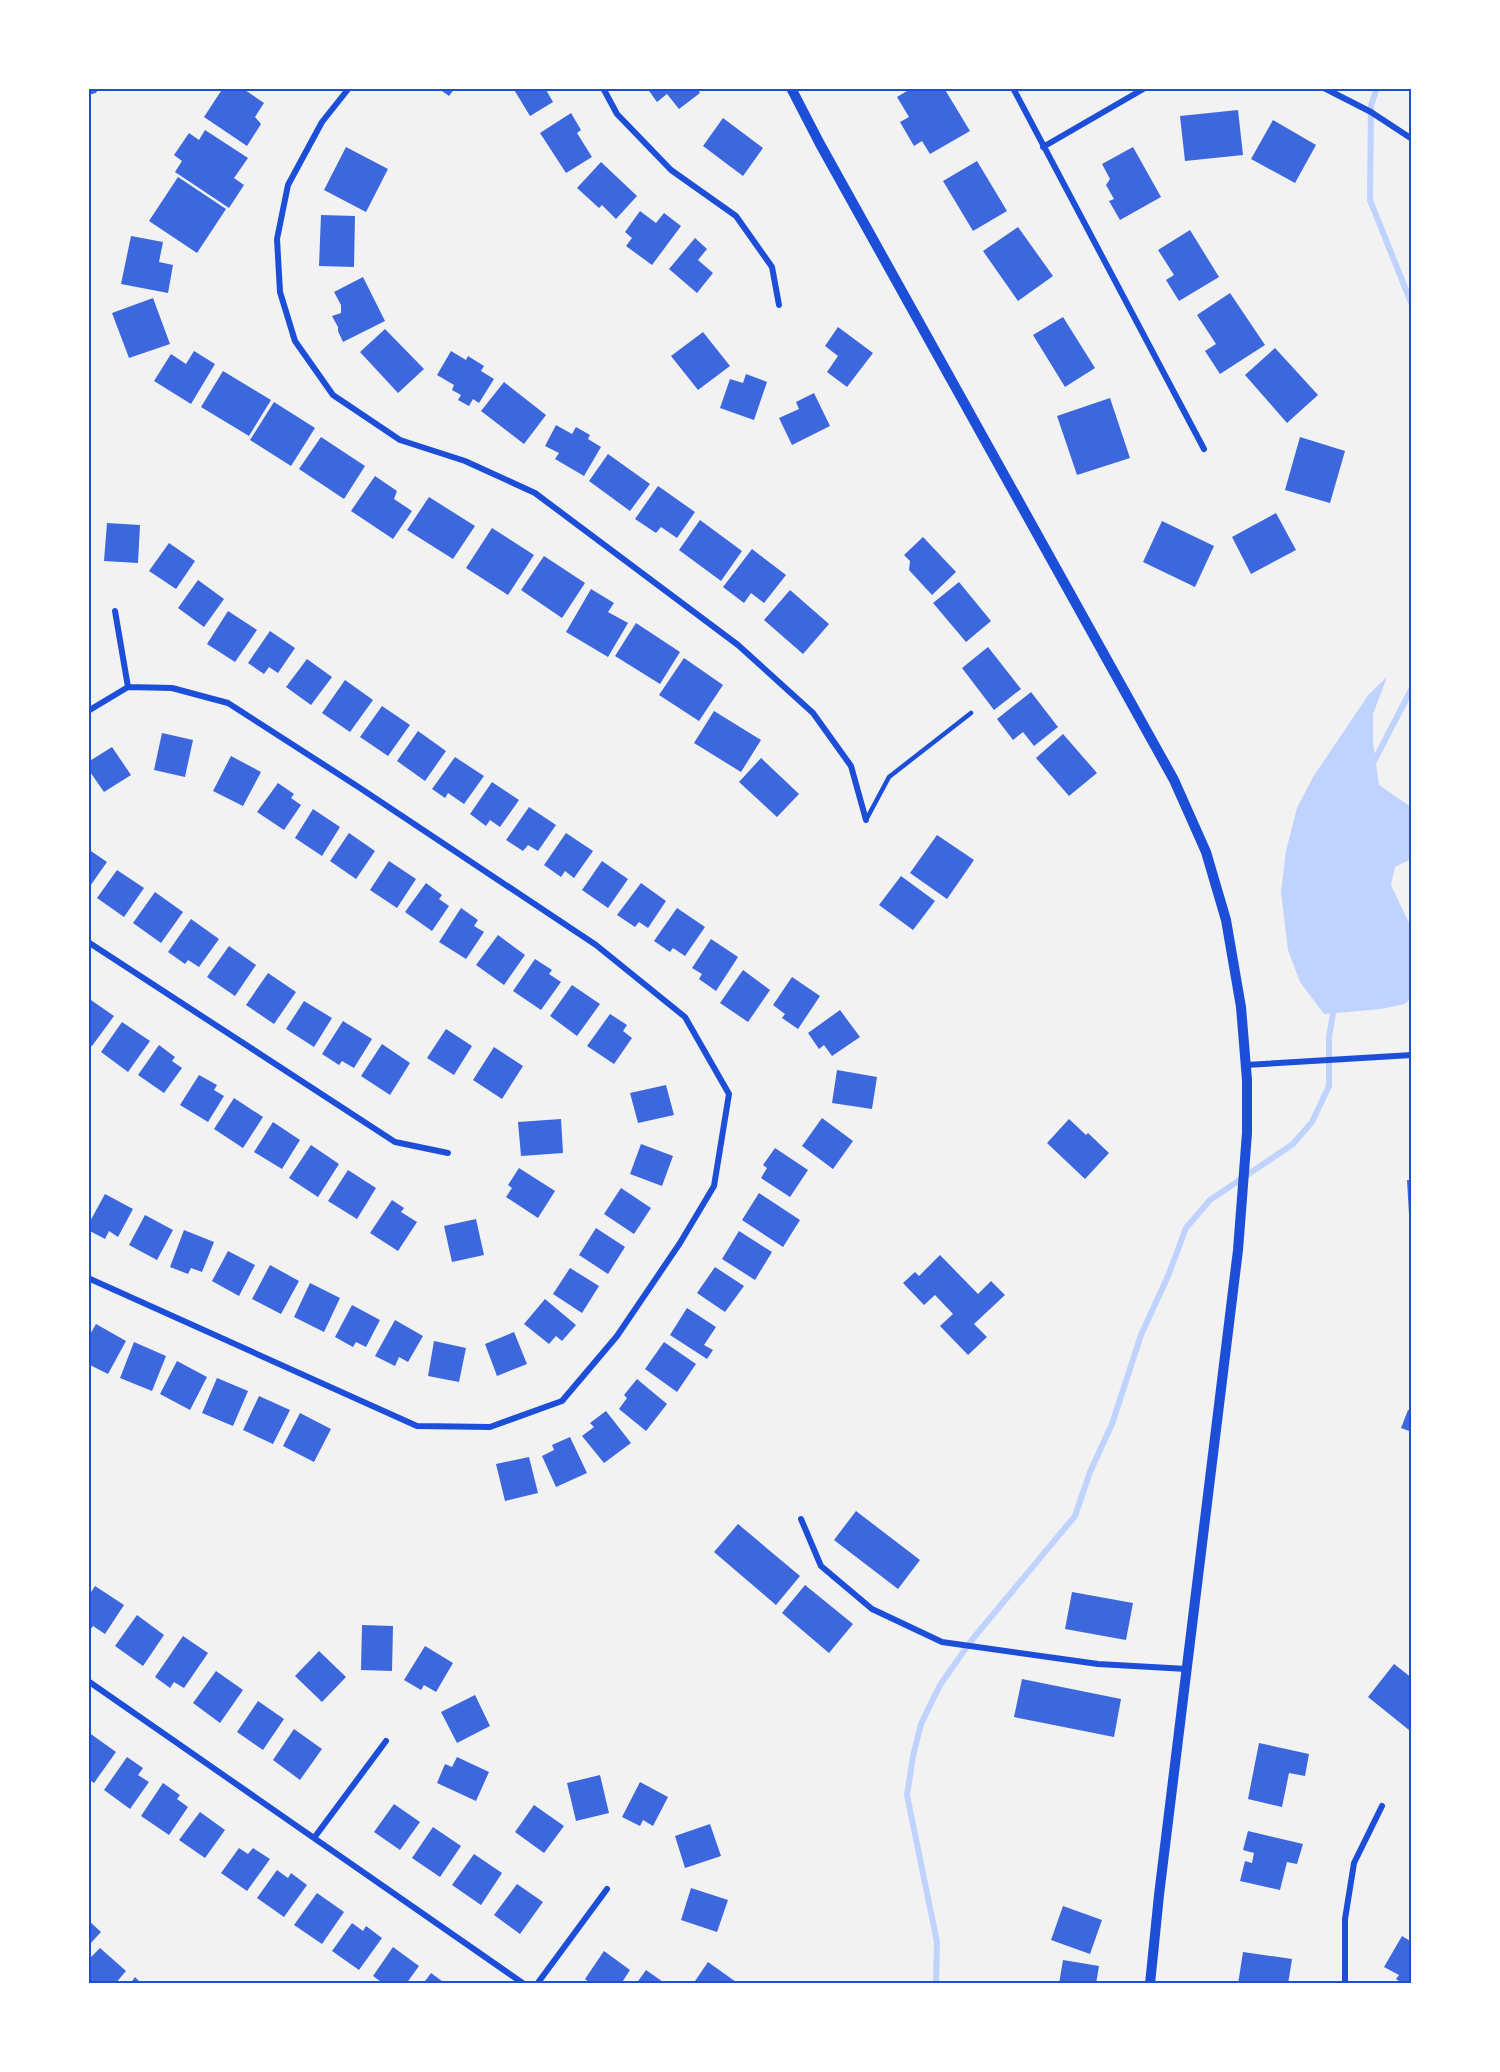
<svg xmlns="http://www.w3.org/2000/svg" width="1500" height="2072" font-family="'Sofia Sans Condensed',sans-serif">
<style>
.water{fill:#bfd3fe}
.lines{fill:none;stroke-linecap:round;stroke-linejoin:round}
.stream{stroke:#bfd3fe;stroke-width:6}
.building{fill:#3d67dc}
.service{stroke:#1d4ed8;stroke-width:4.5}
.minor{stroke:#1d4ed8;stroke-width:6}
.tertiary{stroke:#1d4ed8;stroke-width:10}
.neatline{fill:none;stroke:#1d4ed8;stroke-width:2}
</style>
<rect width="100%" height="100%" fill="#f2f2f2"/>
<path class="water" d="M1387 677 1373 714V743L1379 785 1411 807V859L1395 867 1391 885 1411 927V998L1405 1004 1381 1009 1324 1014 1300 982 1288 950 1281 892 1286 851 1297 808 1313 777 1369 694Z"/>
<g class="lines">
<path class="stream" d="M1377 88 1371 105 1370 200 1412 305
M1372 765 1412 688
M936 1984 937 1942 907 1795 913 1756 921 1724 940 1685 971 1641 1075 1516 1090 1472 1112 1424 1141 1335 1168 1276 1186 1228 1210 1200 1293 1144 1312 1122 1329 1086V1037L1334 1007"/>
</g>
<path class="building" d="M88 88H99L96 93 88 95Z
M223 88H242L264 103 255 117 261 124 247 146 204 117Z
M438 88H455L449 96Z
M513 88H545L553 102 530 116Z
M647 88H697L700 93 679 109 667 94 657 102Z
M912 88H944L970 131 930 154 922 141 914 146 900 122 909 117 897 97Z
M1238 110 1243 155 1185 161 1180 116Z
M571 113 581 130 577 133 592 157 566 173 540 133Z
M723 118 763 148 743 176 703 146Z
M1273 120 1316 145 1295 183 1251 159Z
M205 130 248 158 234 178 244 185 229 208 175 172 182 161 174 155 189 133 199 140Z
M346 147 388 169 366 212 324 190Z
M1133 147 1161 197 1120 220 1109 201 1114 199 1106 185 1110 179 1102 164Z
M977 161 1007 211 973 231 943 181Z
M601 162 637 196 616 219 602 205 599 208 577 188Z
M178 177 226 209 197 253 149 221Z
M640 211 656 223 664 213 681 226 652 265 626 246 632 238 625 232Z
M321 215 355 216 354 267 319 266Z
M1018 227 1053 276 1018 301 983 251Z
M1190 230 1219 277 1179 301 1166 280 1174 275 1158 250Z
M131 236 163 242 159 262 173 265 168 293 121 284Z
M695 238 707 249 698 260 713 273 697 293 669 269Z
M363 277 385 321 343 342 338 331V327L332 316 341 313V305L334 292Z
M1230 293 1265 345 1220 374 1205 351 1216 344 1197 315Z
M153 298 170 344 129 358 112 313Z
M1063 317 1095 368 1065 387 1033 335Z
M838 327 873 353 847 387 827 372 838 356 825 346Z
M385 329 424 369 398 393 360 352Z
M703 332 730 366 698 390 671 356Z
M1275 348 1318 395 1287 423 1245 375Z
M194 351 215 364 191 404 154 381 171 354 186 364Z
M451 351 466 360 468 356 484 366 481 371 494 379 479 403 473 399 469 406 458 400 461 395 452 390 454 385 437 375Z
M223 371 271 400 249 436 201 407Z
M746 374 767 382 754 420 720 408 730 379 743 383Z
M504 382 546 415 524 444 481 411Z
M814 393 830 426 792 445 779 418 799 409 796 402Z
M1110 398 1130 458 1077 475 1057 416Z
M274 402 315 428 291 466 250 440Z
M556 425 572 434 576 427 590 435 588 439 601 447 584 476 555 459 559 453 545 446Z
M321 437 365 466 344 499 299 469Z
M1300 437 1345 451 1330 503 1285 490Z
M608 454 650 484 630 511 589 481Z
M375 476 397 491 394 499 412 511 393 539 351 511Z
M658 486 695 512 677 538 661 527 656 533 635 519Z
M429 497 475 526 453 559 407 530Z
M1276 513 1296 550 1251 574 1232 537Z
M700 520 742 551 721 581 679 550Z
M1162 521 1214 546 1195 587 1143 562Z
M107 523 140 525 138 563 104 561Z
M492 528 534 555 508 595 466 568Z
M923 537 956 572 932 595 909 570 910 561 904 555Z
M169 543 195 561 176 589 149 571Z
M752 549 786 575 764 603 751 593 744 603 723 587Z
M544 556 585 583 562 618 521 590Z
M198 580 224 599 204 627 178 608Z
M959 582 991 621 966 642 933 603Z
M591 589 614 603 608 612 628 623 608 657 566 632Z
M790 590 829 624 803 654 764 620Z
M228 611 257 630 235 662 207 644Z
M636 623 680 652 660 684 615 656Z
M270 631 295 648 278 673 269 667 264 674 248 663Z
M988 647 1021 689 994 710 962 668Z
M684 658 723 685 699 721 659 695Z
M307 659 332 677 311 705 286 687Z
M345 680 373 700 350 732 322 713Z
M1031 692 1058 727 1034 746 1023 732 1013 740 997 719Z
M382 706 410 725 388 756 360 737Z
M714 711 761 740 741 772 694 743Z
M418 731 446 751 425 781 397 761Z
M162 733 193 740 185 777 154 770Z
M1063 734 1097 773 1069 796 1036 758Z
M112 747 131 775 104 792 88 769V762Z
M231 756 261 772 243 806 213 791Z
M455 757 484 776 464 804 448 793 445 798 432 789Z
M761 758 799 794 777 817 739 782Z
M492 782 519 800 500 827 490 820 486 826 470 814Z
M278 783 294 794 291 798 301 805 284 830 257 812Z
M529 807 556 825 538 851 528 845 523 851 506 840Z
M313 809 340 827 322 856 295 838Z
M349 833 375 851 356 879 330 861Z
M566 833 593 851 574 878 565 871 561 877 544 865Z
M937 835 974 860 947 899 910 873Z
M88 849 107 862 88 889Z
M389 861 416 879 397 908 370 890Z
M602 861 628 879 608 908 582 890Z
M117 870 144 888 124 917 97 898Z
M901 876 935 901 913 930 879 905Z
M426 883 442 895 439 899 449 906 432 931 405 912Z
M641 883 666 901 648 928 639 922 635 927 617 915Z
M155 892 183 912 161 943 133 923Z
M461 908 478 920 474 926 484 932 466 959 439 942Z
M677 908 705 927 685 956 673 948 670 952 654 941Z
M191 919 219 939 199 967 188 960 185 964 168 952Z
M498 935 525 955 504 985 476 965Z
M711 939 738 957 716 991 699 979 702 974 692 968Z
M229 946 256 965 235 996 207 977Z
M535 959 552 970 549 974 561 982 541 1010 513 991Z
M743 970 770 990 748 1022 720 1003Z
M268 973 296 992 274 1024 246 1005Z
M792 977 820 996 798 1029 782 1018 785 1014 773 1005Z
M572 985 600 1004 577 1036 550 1016Z
M88 998 114 1016 92 1046 88 1044Z
M304 1001 332 1018 314 1047 286 1029Z
M840 1010 860 1037 832 1056 824 1045 819 1049 808 1033Z
M610 1014 627 1025 623 1031 632 1038 614 1064 587 1046Z
M343 1021 372 1039 354 1068 342 1061 339 1065 322 1054Z
M122 1022 150 1041 128 1072 101 1052Z
M446 1029 472 1046 454 1075 427 1058Z
M382 1044 410 1063 390 1095 361 1076Z
M159 1045 175 1057 172 1061 182 1068 164 1093 138 1075Z
M494 1047 523 1066 502 1099 473 1080Z
M837 1070 877 1077 872 1109 832 1103Z
M199 1075 217 1085 214 1090 224 1096 208 1122 180 1105Z
M666 1085 674 1115 638 1123 630 1093Z
M234 1098 263 1117 243 1148 214 1129Z
M822 1118 853 1141 833 1169 802 1146Z
M561 1119 563 1153 521 1156 518 1122Z
M1069 1119 1086 1135 1088 1133 1109 1153 1085 1179 1047 1143Z
M273 1122 300 1140 282 1169 254 1152Z
M641 1144 673 1156 662 1186 630 1174Z
M311 1145 339 1164 318 1197 289 1178Z
M775 1148 808 1170 790 1197 761 1178 767 1168 763 1165Z
M519 1168 555 1191 538 1218 506 1197 512 1188 508 1185Z
M348 1170 376 1188 357 1219 328 1201Z
M1407 1180H1412V1215H1409Z
M621 1188 651 1208 634 1234 604 1214Z
M759 1193 800 1220 783 1247 742 1220Z
M105 1194 133 1209 118 1237 109 1231 105 1239 88 1230V1225Z
M392 1200 404 1208 401 1212 417 1222 398 1251 370 1233Z
M145 1215 173 1230 157 1260 129 1245Z
M476 1219 484 1255 452 1262 444 1226Z
M596 1228 625 1247 608 1274 579 1255Z
M184 1230 214 1242 202 1272 191 1268 188 1274 170 1267Z
M739 1231 772 1252 755 1280 722 1259Z
M228 1251 255 1265 239 1296 212 1281Z
M940 1255 978 1294 991 1281 1005 1295 974 1324 987 1337 968 1355 940 1326 953 1314 935 1295 924 1305 903 1283 915 1272 919 1276Z
M270 1265 299 1281 281 1314 252 1299Z
M715 1267 744 1286 725 1312 697 1293Z
M570 1268 599 1286 582 1313 553 1294Z
M310 1283 340 1298 324 1332 294 1317Z
M545 1299 576 1325 562 1341 556 1336 549 1344 524 1324Z
M352 1305 380 1320 366 1347 356 1342 353 1347 335 1337Z
M687 1308 716 1327 704 1345 713 1350 707 1359 670 1335Z
M395 1320 423 1336 408 1362 399 1357 395 1366 375 1356Z
M96 1324 126 1341 108 1374 88 1364V1338Z
M514 1332 527 1364 497 1376 485 1344Z
M434 1341 466 1348 459 1382 428 1376Z
M134 1342 166 1356 152 1391 120 1378Z
M664 1342 696 1364 677 1392 645 1369Z
M177 1361 207 1377 190 1410 160 1394Z
M217 1378 248 1391 233 1426 202 1413Z
M637 1379 667 1404 646 1431 619 1409 627 1398 624 1395Z
M259 1396 290 1410 273 1444 243 1430Z
M1408 1410 1412 1411V1432L1401 1428Z
M606 1411 631 1443 604 1463 582 1436 594 1427 590 1423Z
M300 1413 331 1429 314 1462 283 1446Z
M570 1437 587 1473 556 1487 542 1456 554 1450 552 1445Z
M529 1457 538 1493 505 1501 496 1464Z
M856 1511 920 1560 898 1589 834 1540Z
M738 1524 800 1576 776 1605 714 1552Z
M805 1585 853 1624 829 1653 782 1613Z
M95 1586 124 1605 105 1634 93 1626 90 1630 88 1629V1597Z
M1072 1592 1133 1603 1126 1640 1065 1629Z
M137 1615 164 1635 143 1666 115 1646Z
M362 1625 393 1626 392 1671 361 1670Z
M183 1636 208 1653 184 1688 174 1682 170 1688 155 1677Z
M425 1646 453 1663 436 1692 424 1685 421 1690 404 1680Z
M319 1651 346 1677 322 1702 295 1676Z
M1394 1664 1412 1678V1727L1409 1730 1368 1697Z
M216 1671 243 1690 220 1723 193 1703Z
M1022 1679 1121 1699 1114 1737 1014 1717Z
M475 1695 490 1726 457 1743 441 1712Z
M258 1701 284 1719 263 1750 237 1732Z
M294 1729 322 1749 300 1780 273 1760Z
M88 1732 116 1752 94 1783 88 1779Z
M1259 1743 1309 1754 1305 1776 1289 1773 1282 1807 1248 1799Z
M127 1757 143 1768 138 1775 149 1782 130 1809 104 1790Z
M457 1757 489 1772 476 1801 437 1783 445 1764 452 1767Z
M600 1775 609 1813 576 1821 567 1783Z
M640 1782 668 1797 653 1826 643 1820 640 1826 622 1817Z
M163 1783 180 1795 177 1799 188 1807 169 1835 141 1816Z
M394 1804 420 1822 400 1850 374 1832Z
M534 1805 564 1826 544 1853 515 1832Z
M200 1812 225 1830 205 1858 179 1840Z
M710 1824 721 1856 685 1868 675 1836Z
M433 1827 461 1846 440 1877 412 1858Z
M1248 1831 1303 1844 1297 1864 1287 1862 1280 1890 1240 1881 1245 1861 1252 1863 1254 1853 1243 1850Z
M239 1848 248 1854 253 1848 270 1859 247 1891 221 1873Z
M474 1854 502 1873 481 1905 452 1885Z
M277 1870 288 1878 291 1873 307 1885 284 1917 257 1898Z
M517 1884 543 1902 520 1934 494 1915Z
M691 1888 728 1900 717 1932 681 1920Z
M317 1893 344 1912 322 1944 294 1925Z
M1063 1906 1102 1920 1090 1954 1051 1940Z
M88 1920 101 1932 88 1946Z
M352 1923 363 1931 366 1926 382 1938 359 1970 332 1951Z
M1402 1936 1412 1942V1984H1403L1396 1979 1399 1975 1384 1967Z
M393 1947 419 1966 406 1984H384L373 1976Z
M100 1948 126 1971 115 1984H88V1960Z
M604 1951 630 1970 621 1984H591L585 1979Z
M1243 1952 1292 1959 1288 1984H1238Z
M1063 1960 1099 1966 1096 1984H1059Z
M708 1962 736 1982 734 1984H693Z
M646 1970 666 1984H636Z
M431 1973 446 1984H423Z
M135 1977 142 1984H130Z"/>
<g class="lines">
<path class="service" d="M866 820 889 777 971 713"/>
<path class="minor" d="M349 88 322 122 288 185 277 239 280 292 295 341 333 395 400 440 465 461 535 493 738 645 813 713 851 766 866 820
M603 88 617 114 671 170 736 216 772 267 779 305
M1013 88 1204 449
M1324 88 1371 112 1412 139
M1043 147 1145 88
M115 611 128 687
M88 711 128 687 172 688 228 703 360 788 596 945 685 1017 729 1094 714 1186 680 1243 617 1336 562 1401 490 1427 417 1426 88 1278
M88 942 395 1142 448 1153
M1246 1065 1412 1055
M801 1519 821 1566 872 1609 942 1642 1098 1664 1187 1669
M88 1681 524 1984
M314 1838 386 1741
M537 1984 607 1889
M1345 1984V1919L1354 1863 1382 1806"/>
<path class="tertiary" d="M791 88 820 144 1174 780 1206 852 1226 920 1241 1007 1247 1080V1133L1238 1250 1159 1895 1150 1984"/>
</g>
<rect width="1500" height="2072" fill="none" stroke="#ffffff" stroke-width="180"/>
<rect x="90" y="90" width="1320" height="1892" class="neatline"/>
</svg>
